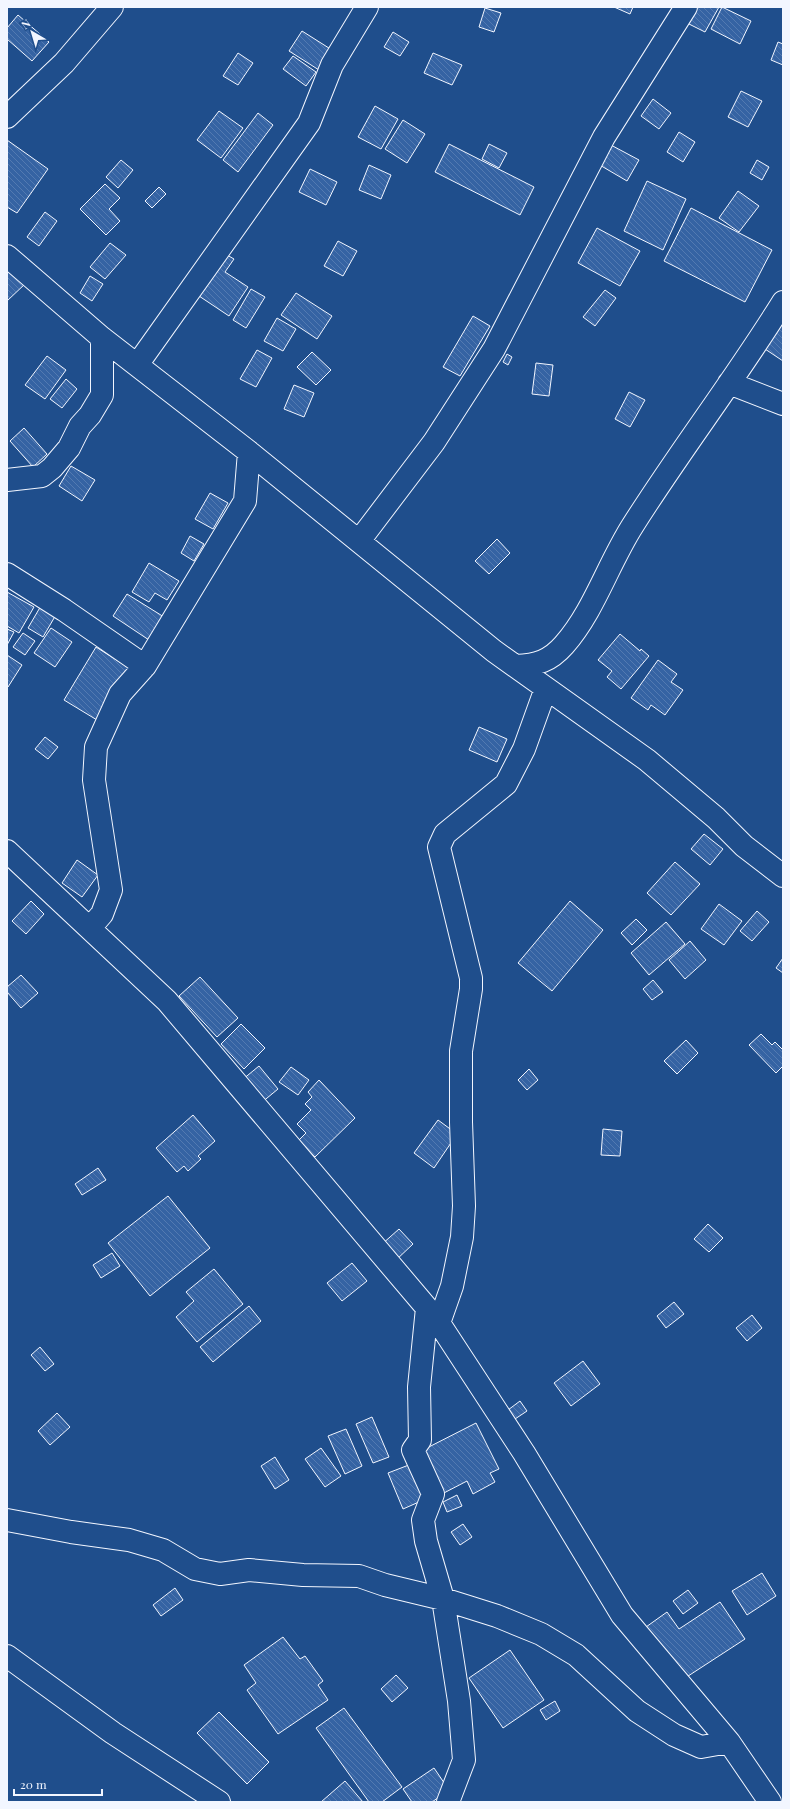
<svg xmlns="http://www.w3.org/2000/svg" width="790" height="1809" font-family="'Playfair Display',serif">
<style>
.building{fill:url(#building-back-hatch);stroke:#f2f6ff}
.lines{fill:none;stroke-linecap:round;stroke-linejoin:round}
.street-casing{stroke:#f2f6ff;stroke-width:24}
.street{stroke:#1f4e8c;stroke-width:22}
</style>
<defs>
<pattern id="building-back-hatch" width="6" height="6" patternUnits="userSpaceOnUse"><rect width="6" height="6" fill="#3563a3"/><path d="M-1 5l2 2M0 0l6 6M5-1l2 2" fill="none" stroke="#537ab1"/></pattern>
</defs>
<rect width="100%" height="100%" fill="#1f4e8c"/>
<path class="building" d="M614 7H633L630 14Z
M696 7H719L705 32 687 23Z
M722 7 751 21 740 44 711 29Z
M485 8 501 13 494 32 479 27Z
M18 15 49 42 32 61 7 39V28Z
M302 31 332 50 319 70 289 51Z
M393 32 409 42 400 56 384 47Z
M778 42 783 44V65L771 60Z
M238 53 253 63 238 85 223 76Z
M433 53 462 65 452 85 424 73Z
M293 56 316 72 306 86 283 69Z
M741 91 762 101 748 127 728 117Z
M653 99 671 113 659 129 641 116Z
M375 106 398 119 381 149 358 137Z
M219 111 243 128 221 158 197 140Z
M258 113 273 125 238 172 223 160Z
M403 120 425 134 407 163 385 149Z
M679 132 695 142 683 162 667 152Z
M7 140 48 169 17 213 7 207Z
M449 144 534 187 520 215 435 172Z
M489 144 507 153 499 168 482 159Z
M609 144 639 160 627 181 598 164Z
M121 160 133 170 118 188 106 177Z
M757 160 769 167 762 180 750 173Z
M369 165 391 175 381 199 359 190Z
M310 169 337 182 326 205 299 192Z
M647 181 686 199 663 250 624 231Z
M105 184 120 198 109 209 120 221 106 235 80 209Z
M159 187 166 194 152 208 145 201Z
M738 191 759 206 739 232 719 218Z
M691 208 772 250 745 302 664 261Z
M45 212 57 221 39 246 27 237Z
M597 228 640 251 620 286 578 263Z
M338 241 357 251 343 276 324 266Z
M110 243 126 255 105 279 90 267Z
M220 251 234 259 225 272 248 287 229 316 193 292Z
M7 263 26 283 7 301Z
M90 276 103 284 92 301 80 293Z
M251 289 265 297 246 328 233 320Z
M605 290 616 298 595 326 583 317Z
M296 293 332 316 317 339 281 315Z
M783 309V361L759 345Z
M473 316 490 326 460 376 443 367Z
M277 318 296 329 283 351 264 341Z
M257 350 272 358 256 387 240 379Z
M312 352 331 370 316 385 297 367Z
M507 354 512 357 508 365 503 362Z
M47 356 66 370 45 399 25 385Z
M536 363 553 365 549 396 532 394Z
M66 379 77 389 62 408 50 399Z
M294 385 314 393 304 417 284 409Z
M629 392 645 400 630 427 615 419Z
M24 428 47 454 33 467 10 441Z
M71 466 95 480 82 501 59 486Z
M210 493 228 503 213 529 195 519Z
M190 536 204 544 194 561 181 553Z
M497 539 510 553 489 574 475 561Z
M149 563 179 581 167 600 155 593 149 602 132 592Z
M7 592 34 607 19 633 7 626Z
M127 594 164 617 149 640 113 616Z
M42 604 57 613 43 637 28 628Z
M51 628 72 642 55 667 34 653Z
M7 629 14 632 7 645Z
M23 633 35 641 25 655 13 647Z
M620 634 640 651 641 649 649 656 621 689 607 677 612 671 598 660Z
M96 647 129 668 97 720 64 700Z
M7 655 22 665 8 687H7Z
M658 660 677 674 671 682 683 690 665 715 651 705 648 710 631 698Z
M479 727 507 739 497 762 469 750Z
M45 737 58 747 48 759 35 749Z
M704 834 723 849 710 865 691 849Z
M77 860 98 875 82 897 62 883Z
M675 862 700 884 671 915 647 893Z
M31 901 44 914 26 934 12 921Z
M570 901 603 930 552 991 518 963Z
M719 904 742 921 724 945 701 929Z
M757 911 769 922 752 941 740 931Z
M636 919 647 930 632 945 621 933Z
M666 922 685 944 649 975 631 953Z
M690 941 706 960 685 979 669 960Z
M783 958V973L776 968Z
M21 975 38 993 21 1008 7 992V987Z
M200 977 238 1018 217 1037 179 996Z
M653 980 663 992 652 1000 643 989Z
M241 1024 265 1048 244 1069 221 1044Z
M761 1034 772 1045 775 1042 783 1050V1066L776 1073 749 1045Z
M686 1040 698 1053 677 1074 664 1061Z
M259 1066 278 1089 261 1103 242 1080Z
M291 1067 309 1080 298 1095 279 1082Z
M529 1069 538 1080 527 1090 518 1080Z
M319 1080 355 1118 315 1157 299 1140 306 1133 297 1124 311 1110 305 1104 312 1097 308 1092Z
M193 1115 215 1141 198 1156 201 1159 188 1171 184 1166 177 1172 156 1148Z
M438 1120 457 1134 434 1168 414 1153Z
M603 1129 622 1131 620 1156 601 1155Z
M98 1168 106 1180 82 1195 75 1184Z
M168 1196 210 1248 150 1296 108 1243Z
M708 1224 723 1238 709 1252 694 1239Z
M399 1229 413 1244 395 1261 381 1245Z
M112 1253 120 1266 101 1278 93 1265Z
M352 1263 367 1281 342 1301 327 1283Z
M214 1269 243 1304 197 1342 176 1317 194 1301 186 1292Z
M674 1302 684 1314 666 1328 657 1316Z
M249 1306 261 1321 213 1362 200 1347Z
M752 1315 762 1328 747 1341 736 1328Z
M40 1347 54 1364 45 1371 31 1355Z
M583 1361 600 1384 571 1406 554 1383Z
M520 1401 527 1411 515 1419 508 1410Z
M57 1413 70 1427 50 1445 38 1431Z
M372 1417 389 1457 373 1463 356 1424Z
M476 1423 499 1469 490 1473 495 1482 473 1494 467 1481 440 1495 419 1452Z
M346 1429 362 1466 345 1474 328 1436Z
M321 1448 341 1476 325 1487 305 1459Z
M275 1457 289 1480 275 1489 261 1466Z
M414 1463 428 1498 403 1509 388 1473Z
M457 1495 462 1506 447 1512 443 1502Z
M463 1524 472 1537 460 1545 451 1532Z
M762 1573 776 1596 747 1615 732 1591Z
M175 1588 183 1600 161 1616 153 1605Z
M688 1590 698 1603 683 1614 673 1601Z
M720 1602 745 1639 682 1680 646 1627 667 1612 679 1629Z
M283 1637 300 1659 305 1656 323 1681 318 1685 328 1700 278 1734 247 1690 256 1683 244 1665Z
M510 1650 544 1700 503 1728 469 1678Z
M396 1675 408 1688 392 1702 381 1689Z
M555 1701 560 1711 546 1720 540 1710Z
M344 1708 402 1787 382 1802H369L316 1728Z
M219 1712 269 1762 247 1784 197 1733Z
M434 1768 449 1790 432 1802H412L403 1789Z
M345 1781 363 1802H321Z"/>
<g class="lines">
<g class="street-casing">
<path id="street" d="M7 117 64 63 112 7
M7 256 102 338 249 452 494 651 647 760 716 818 744 846 783 876
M137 365 309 123 332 65 367 7
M729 383 783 404
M7 480 42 476 52 468 69 448 80 426 90 415 102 395V338
M359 541 434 442 494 349 604 137 686 7
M7 574 64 610 145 666
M516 666C537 665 550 661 564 645 594 611 608 564 633 525 681 449 736 378 783 302
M7 851 167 1001 427 1308 439 1323 524 1453 622 1615 729 1742 770 1802
M90 928 102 914 111 890 94 780 96 747 120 694 145 666 245 501 249 452
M427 1308 419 1387 420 1440 413 1450 433 1494 423 1520 426 1541 443 1599 459 1701 464 1760 448 1802
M439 1323 452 1286 462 1237 464 1206 461 1122V1051L471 989V978L439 847 445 834 506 784 524 749 546 688
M7 1520 71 1532 129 1540 163 1550 195 1569 220 1574 249 1570 303 1575 359 1576 385 1585 443 1599 497 1616 541 1634 576 1655 637 1711 674 1735 701 1747 729 1742
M7 1656 113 1733 219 1802"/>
</g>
<use href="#street" class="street"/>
</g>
<rect width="790" height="1809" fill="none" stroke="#f2f6ff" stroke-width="16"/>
<g transform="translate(32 32) rotate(322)" stroke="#1f4e8c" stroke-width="3" paint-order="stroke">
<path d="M0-3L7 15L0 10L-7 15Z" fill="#f2f6ff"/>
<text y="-6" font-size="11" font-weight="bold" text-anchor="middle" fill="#f2f6ff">N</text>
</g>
<path d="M14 1789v6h88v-6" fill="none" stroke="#f2f6ff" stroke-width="2"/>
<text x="20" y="1789" font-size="12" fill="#f2f6ff" stroke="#1f4e8c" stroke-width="3" paint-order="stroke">20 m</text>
</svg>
